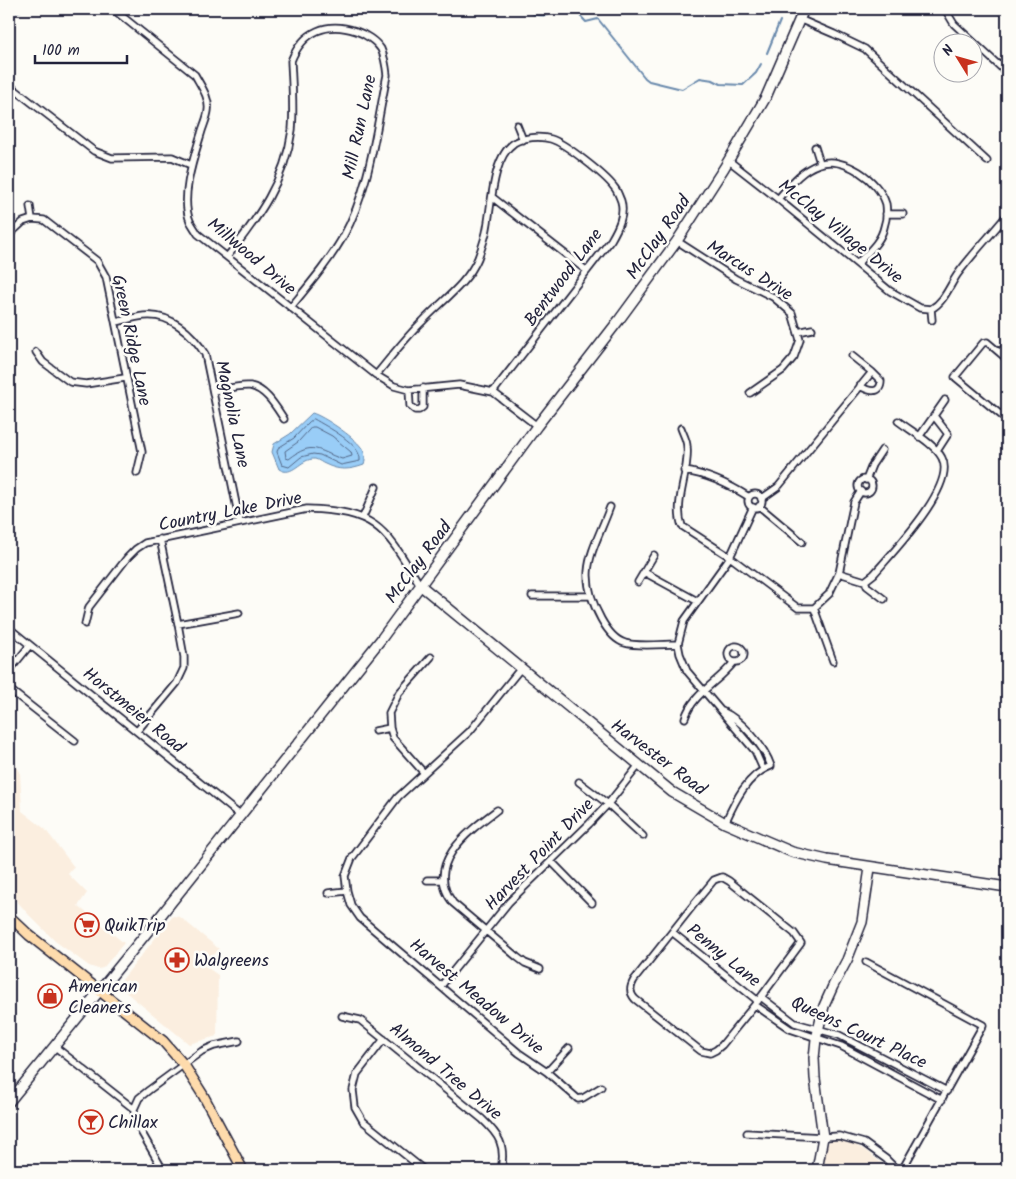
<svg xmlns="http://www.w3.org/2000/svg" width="1016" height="1179" font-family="Kalam,sans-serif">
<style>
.built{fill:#fbeedf}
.water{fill:#99cdf7;stroke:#6989ac}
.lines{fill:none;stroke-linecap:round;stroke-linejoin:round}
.shore{stroke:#526686;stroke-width:1}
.stream{stroke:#6989ac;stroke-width:2}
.street-casing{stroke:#22223b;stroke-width:9}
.secondary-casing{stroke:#22223b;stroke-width:12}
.primary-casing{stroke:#22223b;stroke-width:12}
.street{stroke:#fdfcf7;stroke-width:5.5}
.secondary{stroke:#fdfcf7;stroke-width:9}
.primary{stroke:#fedbac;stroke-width:9}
.labels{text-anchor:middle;stroke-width:5;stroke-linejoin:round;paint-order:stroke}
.street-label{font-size:18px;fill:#22223b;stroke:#fdfcf7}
.poi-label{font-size:18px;fill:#22223b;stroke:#fdfcf7;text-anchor:start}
</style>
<rect width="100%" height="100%" fill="#fdfcf7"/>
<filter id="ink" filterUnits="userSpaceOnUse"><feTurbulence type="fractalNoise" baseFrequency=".02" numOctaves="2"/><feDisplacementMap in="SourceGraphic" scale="10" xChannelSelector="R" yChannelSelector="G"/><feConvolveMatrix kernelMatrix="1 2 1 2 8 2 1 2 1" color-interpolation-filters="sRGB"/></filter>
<g filter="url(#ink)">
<path class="built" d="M9 753 20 773 22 811 45 829 74 867 68 874 87 893 78 906 124 943 103 968 98 969 89 966 55 941 29 915 9 892Z
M173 916 180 917 219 949 205 966 218 975 217 1036 189 1044 122 989 121 981Z
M831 1139H836L852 1143 866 1151 890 1170H823L827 1145Z"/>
<path class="water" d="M312 413C323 416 354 437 361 447 365 452 366 459 364 465 350 470 339 471 325 464 322 463 319 460 315 459 300 458 293 478 279 469L272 452 274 444 290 434Z"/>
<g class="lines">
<path class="shore" d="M314 419C327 427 362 444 360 461L341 465 320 455 313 454 301 457 289 467 282 465 277 452 278 448 294 438 309 422Z
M312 427H315L332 436 351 452 352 456 342 459C318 451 313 440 289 459L286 458 285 451 298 442Z"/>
<path class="stream" d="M526 9C531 14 539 16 547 15L551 9
M574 9 586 22 598 19 645 78 649 81 682 89 700 78 713 80 721 84 743 85 756 73 761 64
M9 11 15 12 25 9
M767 53 780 21"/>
<g class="street-casing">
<path id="street" d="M113 9 195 75C201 86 210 98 208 111 207 119 203 126 201 134 194 157 180 197 190 221 192 225 195 229 198 234L376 375 394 386 409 390 459 385 493 392 537 426
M945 9 954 24 1007 73
M799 19 834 34 865 49 987 161
M1000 66 1007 58
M9 85 94 151 112 158 172 157 191 165
M517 125 523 140
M815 147 820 163
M728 160 778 199 890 291 920 308 931 309
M492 197 587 271
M778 199C790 185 801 170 819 164 843 155 879 180 886 204 887 211 886 221 884 227 881 242 867 253 857 264
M30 206 32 219
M886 214H903
M9 235 23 222 32 219 44 220 97 261 106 277 142 452 137 473
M677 241 736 279 773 297 792 313 800 340 794 357 783 370 750 393
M227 257C258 218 285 181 292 130 294 107 292 83 291 61 303 31 327 21 356 31 365 34 376 41 381 49 385 58 386 66 387 75 376 129 370 189 343 237 328 263 309 285 291 307
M931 309C944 302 949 287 957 275 972 254 991 235 1007 215
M931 309 932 320
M116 322C125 320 135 317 144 316 170 313 192 333 205 354L240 523
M798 332 812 329
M36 352 43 362 70 382 86 384 125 378
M1000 353 1007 344
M1007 359 987 342 983 343 955 377 1007 420
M376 375C391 357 406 337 423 321 441 302 468 283 478 258 481 250 484 241 486 233 492 208 491 159 514 143 524 137 540 136 551 139 565 143 605 175 614 187 617 190 619 196 621 201 625 215 618 228 611 240L493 392
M860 386C868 391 881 395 881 381L872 372
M409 390 410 406 415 410H419L423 407V388
M214 391C225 389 239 385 250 386 266 389 276 407 284 419
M934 416 948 434 937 451
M681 428C683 434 687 440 687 447 690 471 673 503 682 526L730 557 798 608H814L829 594 839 573 854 502 861 491
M919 437 945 400
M684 471C707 474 730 485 749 497
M858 486a7 7 0 1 1 14 0a7 7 0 1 1-14 0Z
M866 480 872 465 882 450
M748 501a7 7 0 1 1 14 0a7 7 0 1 1-14 0Z
M761 499 778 487 872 372 852 356
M759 506 802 542
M610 507C593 553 575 571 601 619 606 628 614 640 625 643 637 647 665 644 678 644
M753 507 730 557 684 621 678 644 680 654 687 671 755 751 763 769
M363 517 376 487
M644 572 697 601
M839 573 865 581 874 574C892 553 957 486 942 458 935 444 911 431 898 421
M865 581 867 586 884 599
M638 582 654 555
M532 596H590
M814 608 833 661
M85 624 89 607 127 558 136 549 145 543 307 509C378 511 385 529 420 585
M178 624 239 613
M9 628 241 816
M728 654a8 8 0 1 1 16 0a8 8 0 1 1-16 0Z
M521 668 470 731 398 797 352 858 345 876 347 891 351 905 360 918 519 1053 547 1072 578 1099 583 1098 601 1087
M9 671 30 645
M9 689 75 741
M722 711C742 720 764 746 771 766 747 775 735 801 725 823
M685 718C693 693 719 682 734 662
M137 731 177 683 184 668V657L178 624 160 539
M375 731 390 728
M424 773 393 738 390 728 389 713 399 693 431 657
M579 782 608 804 643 836
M497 810C469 831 423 864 453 903L517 957 525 963 540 969
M551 861 592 903
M722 877 729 881 794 933 801 943 761 997 722 1045 716 1050 710 1053 701 1051 635 999C629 992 630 987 634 980L695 903 714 880Z
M427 880H443
M328 893 347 891
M672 932 758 1001
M866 962 983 1025 902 1170
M441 986 509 902 589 824 608 804 639 765
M761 997 795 1023 839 1035 947 1091
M755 1005 790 1029 841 1046 942 1100
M342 1016 360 1020 482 1119C499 1135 506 1145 501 1170
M384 1039 357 1074 353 1090 355 1107 363 1121 424 1170
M54 1046 134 1109
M547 1072 569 1048
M747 1133 823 1137 839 1136 864 1143 886 1159 897 1170
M661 1168 664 1170
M163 1170 135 1121 134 1109 139 1098 149 1090 202 1051 214 1046 239 1041"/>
</g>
<g class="secondary-casing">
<path id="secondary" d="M420 585 672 792 725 823 792 852 827 860 1007 887
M9 1102 162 914 382 638 537 426 619 320 677 241 724 168 766 97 804 9
M817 1170 823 1137 815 1078 814 1058 816 1039 824 1006 833 986 847 960 862 922 870 868
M1004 1170 1007 1165"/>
</g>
<g class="primary-casing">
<path id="primary" d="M9 916 29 935 163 1041 184 1065 203 1095 243 1170"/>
</g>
<use href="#street" class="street"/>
<use href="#secondary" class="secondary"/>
<use href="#primary" class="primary"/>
</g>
</g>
<defs>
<g id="supermarket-ring" transform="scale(1.25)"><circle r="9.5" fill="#fdfcf7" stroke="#c8321e" stroke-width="1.5"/><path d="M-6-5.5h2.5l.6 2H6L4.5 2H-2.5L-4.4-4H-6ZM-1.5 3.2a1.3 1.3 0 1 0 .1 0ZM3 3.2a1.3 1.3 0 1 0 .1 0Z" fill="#c8321e"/></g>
<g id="pharmacy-ring" transform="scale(1.25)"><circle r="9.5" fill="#fdfcf7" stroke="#c8321e" stroke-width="1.5"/><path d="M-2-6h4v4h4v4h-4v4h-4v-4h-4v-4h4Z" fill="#c8321e"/></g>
<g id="shop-ring" transform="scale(1.25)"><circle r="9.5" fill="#fdfcf7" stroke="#c8321e" stroke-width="1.5"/><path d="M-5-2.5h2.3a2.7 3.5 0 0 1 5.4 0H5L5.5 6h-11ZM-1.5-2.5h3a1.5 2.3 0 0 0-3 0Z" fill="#c8321e"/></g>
<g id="bar-ring" transform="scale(1.25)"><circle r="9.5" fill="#fdfcf7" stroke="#c8321e" stroke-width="1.5"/><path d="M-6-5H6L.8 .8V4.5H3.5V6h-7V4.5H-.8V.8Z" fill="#c8321e"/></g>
</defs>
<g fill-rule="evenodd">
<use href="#supermarket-ring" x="87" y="925"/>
<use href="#pharmacy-ring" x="177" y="960"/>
<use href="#shop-ring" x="50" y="996"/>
<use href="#bar-ring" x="91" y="1122"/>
</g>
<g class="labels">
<g class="street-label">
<text transform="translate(359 127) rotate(-78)" y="6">Mill Run Lane</text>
<text transform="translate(841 231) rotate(39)" y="6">McClay Village Drive</text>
<text transform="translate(658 237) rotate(-55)" y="6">McClay Road</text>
<text transform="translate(252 256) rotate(40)" y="6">Millwood Drive</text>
<text transform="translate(750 270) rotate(32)" y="6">Marcus Drive</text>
<text transform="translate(563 277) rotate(-53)" y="6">Bentwood Lane</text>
<text transform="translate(132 340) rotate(78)" y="6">Green Ridge Lane</text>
<text transform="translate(233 414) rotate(78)" y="6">Magnolia Lane</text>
<text transform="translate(230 511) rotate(-11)" y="6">Country Lake Drive</text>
<text transform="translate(418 562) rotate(-53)" y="6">McClay Road</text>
<text transform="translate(134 710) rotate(39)" y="6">Horstmeier Road</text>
<text transform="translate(659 757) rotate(37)" y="6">Harvester Road</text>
<text transform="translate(539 854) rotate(-46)" y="6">Harvest Point Drive</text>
<text transform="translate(724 955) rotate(39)" y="6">Penny Lane</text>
<text transform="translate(477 996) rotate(40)" y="6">Harvest Meadow Drive</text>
<text transform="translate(859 1032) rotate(25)" y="6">Queens Court Place</text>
<text transform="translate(446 1071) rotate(40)" y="6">Almond Tree Drive</text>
</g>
<g class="poi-label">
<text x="104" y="931">QuikTrip</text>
<text x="194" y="966">Walgreens</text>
<text x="68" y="992">American<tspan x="68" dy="21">Cleaners</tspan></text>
<text x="108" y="1128">Chillax</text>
</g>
</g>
<rect width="1016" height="1179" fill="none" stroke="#fdfcf7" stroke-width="30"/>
<rect x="15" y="15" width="986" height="1149" fill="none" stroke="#22223b" stroke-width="2" filter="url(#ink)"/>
<g transform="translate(958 58) rotate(307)"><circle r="24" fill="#fdfcf7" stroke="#a5a5ac"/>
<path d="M0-4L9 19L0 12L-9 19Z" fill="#c8321e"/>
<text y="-8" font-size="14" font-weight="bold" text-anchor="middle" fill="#22223b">N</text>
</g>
<path d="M35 55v8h92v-8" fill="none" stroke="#22223b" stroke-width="2.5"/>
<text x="42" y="55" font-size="15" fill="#22223b" stroke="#fdfcf7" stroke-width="4" paint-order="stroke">100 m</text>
</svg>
